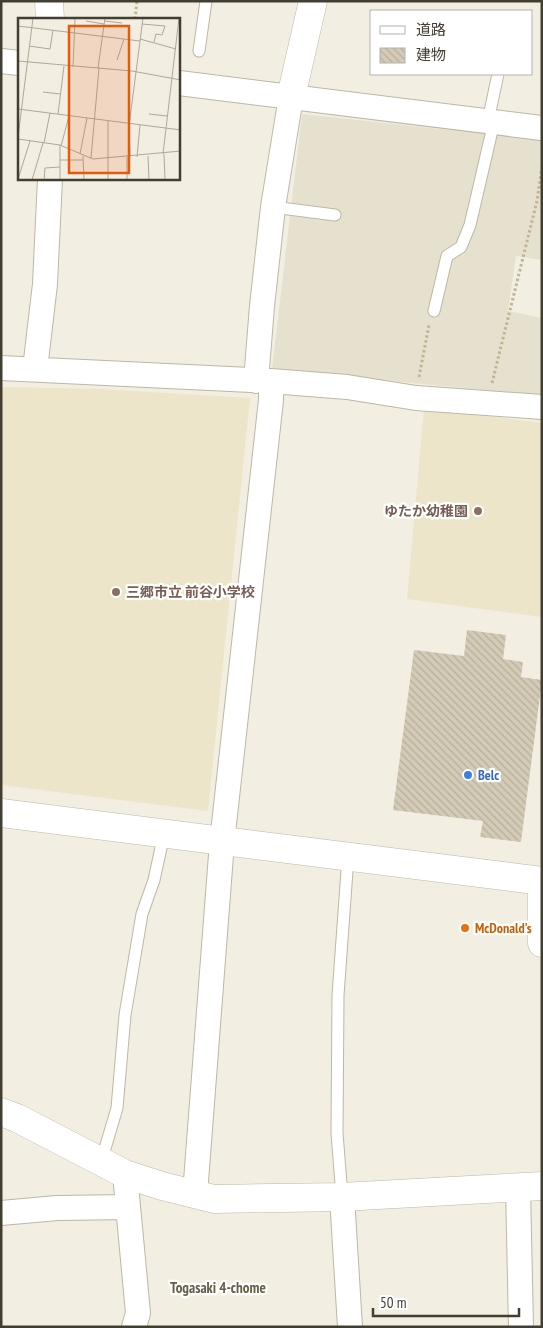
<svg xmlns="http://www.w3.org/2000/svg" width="543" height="1328" font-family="'PT Sans Narrow','Noto Sans JP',sans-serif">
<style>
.residential{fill:#e6e1ce}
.education{fill:#ece5c9}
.building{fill:url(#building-back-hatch)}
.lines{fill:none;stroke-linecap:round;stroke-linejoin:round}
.service-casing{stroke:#bdb7a4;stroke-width:13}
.minor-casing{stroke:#bdb7a4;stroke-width:26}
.tertiary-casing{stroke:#bdb7a4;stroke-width:29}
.path{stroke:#c0b493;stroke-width:3;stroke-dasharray:2.5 2.5;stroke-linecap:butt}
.service{stroke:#fff;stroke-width:11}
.minor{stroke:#fff;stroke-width:24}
.tertiary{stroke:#fff;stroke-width:28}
.education-dot{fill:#8d6e63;stroke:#fff;stroke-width:2}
.shop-dot{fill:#3f7fe0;stroke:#fff;stroke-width:2}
.food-dot{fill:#e8710a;stroke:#fff;stroke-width:2}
.labels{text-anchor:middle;stroke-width:4.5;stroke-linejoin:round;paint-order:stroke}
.education-label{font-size:14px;font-weight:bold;fill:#785e54;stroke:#fff;text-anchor:end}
.shop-label{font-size:14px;font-weight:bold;fill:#366cbe;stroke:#fff;text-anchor:start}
.food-label{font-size:14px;font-weight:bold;fill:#c56008;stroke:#fff;text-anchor:start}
.neighbourhood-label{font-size:15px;font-weight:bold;fill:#675d48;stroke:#fff}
.inset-road{fill:none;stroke:#aca89b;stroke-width:1}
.view{fill:#e8590c;fill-opacity:0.15;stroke:#e8590c;stroke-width:2.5}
.inset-edge{fill:none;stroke:#433e32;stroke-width:2.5}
</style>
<defs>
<pattern id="building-back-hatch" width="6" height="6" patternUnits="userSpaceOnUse" patternTransform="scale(1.25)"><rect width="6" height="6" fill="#d3cbb6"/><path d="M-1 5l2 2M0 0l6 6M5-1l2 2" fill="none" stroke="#b6af9d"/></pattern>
</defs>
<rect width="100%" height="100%" fill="#f2eee1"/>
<path class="residential" d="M302 114 542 140V260L516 256 508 311 542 318V396L272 369Z"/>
<path class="education" d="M1 387 100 389 250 398 208 811 1 785Z
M424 408 542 423V617L407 599Z"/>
<path class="building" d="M467 630 506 635 503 659 523 662 521 677 542 680 521 842 480 837 483 821 393 810 414 650 464 656Z"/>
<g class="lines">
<g class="service-casing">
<path id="service" d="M199 51 206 1
M488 121 498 74
M273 207 335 215
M434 311 447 256 461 247 470 225 494 122
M101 1162 117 1108 125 1015 142 914 154 880 164 834
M342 1197 337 1133 338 995 348 857"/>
</g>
<g class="minor-casing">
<path id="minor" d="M1 61 19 63
M179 83 542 128
M1 368 271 381 347 387 416 398 542 407
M35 369 45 284 50 179
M256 381 262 306 273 207 291 97
M125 1174 138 1313 134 1327
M518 1187 521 1327
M195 1194 222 842 271 400V381
M342 1197 350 1327
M1 1213 57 1208 128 1207"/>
</g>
<g class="tertiary-casing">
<path id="tertiary" d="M49 1 50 19
M291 97 313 1
M1 813 542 881
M542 896V943
M1 1112 17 1118 125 1174 162 1186 214 1199 342 1197 542 1186"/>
</g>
<path class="path" d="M135 19 137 1
M419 377 429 325
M492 383 537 201 542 167"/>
<use href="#service" class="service"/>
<use href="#minor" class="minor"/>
<use href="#tertiary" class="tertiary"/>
</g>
<g class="education-dot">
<circle cx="478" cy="511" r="5"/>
<circle cx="116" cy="592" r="5"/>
</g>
<circle class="shop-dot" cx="468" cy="775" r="5"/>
<circle class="food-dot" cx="465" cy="928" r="5"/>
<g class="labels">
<g class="education-label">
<text x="468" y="516">ゆたか幼稚園</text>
<text x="126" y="597" text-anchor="start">三郷市立 前谷小学校</text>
</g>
<g class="shop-label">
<text x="478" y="780">Belc</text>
</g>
<g class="food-label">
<text x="475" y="933">McDonald's</text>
</g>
<g class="neighbourhood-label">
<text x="218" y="1293">Togasaki 4-chome</text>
</g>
</g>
<g transform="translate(18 18)">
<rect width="162" height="162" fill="#f2eee1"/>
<path class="inset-road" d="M68 3 86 6M87 3 104 5M124 6 147 8 144 17 138 16 136 24M0 8 122 23M122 21 158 31M11 28 32 31 35 12M99 42 106 21M0 43 114 53 163 62M55 49 57 0M80 50 87 0M25 74 42 76M0 91 163 112M40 96 46 48M131 96 149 98M90 103V162M0 119 15 0M0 121 42 127 75 141 163 133M26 125 32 95M43 128 51 98M62 136 69 100M145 136 161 0M146 136 147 162M65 138 66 162M130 138 131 162M109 139V162M112 139 111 108 125 0M119 139 122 107M73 140 81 50M42 142H65M0 161 12 123M14 162 25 125M26 162 27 150 42 149M42 162V127"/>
<path class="view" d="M51 8H111V155H51Z"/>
<rect width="162" height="162" class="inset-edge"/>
</g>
<rect width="543" height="1328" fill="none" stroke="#433e32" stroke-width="5"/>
<rect x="370" y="10" width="162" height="65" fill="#ffffff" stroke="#b4b2ad"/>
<rect x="380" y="26" width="25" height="8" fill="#ffffff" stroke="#b4b2ad"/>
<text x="416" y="35" font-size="15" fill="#433e32">道路</text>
<rect x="380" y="48" width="25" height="15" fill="url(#building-back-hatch)" stroke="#b4b2ad"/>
<text x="416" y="60" font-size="15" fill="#433e32">建物</text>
<path d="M373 1308v8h146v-8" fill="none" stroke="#433e32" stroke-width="2.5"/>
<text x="380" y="1308" font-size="15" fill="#433e32" stroke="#ffffff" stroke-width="4" paint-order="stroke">50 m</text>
</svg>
